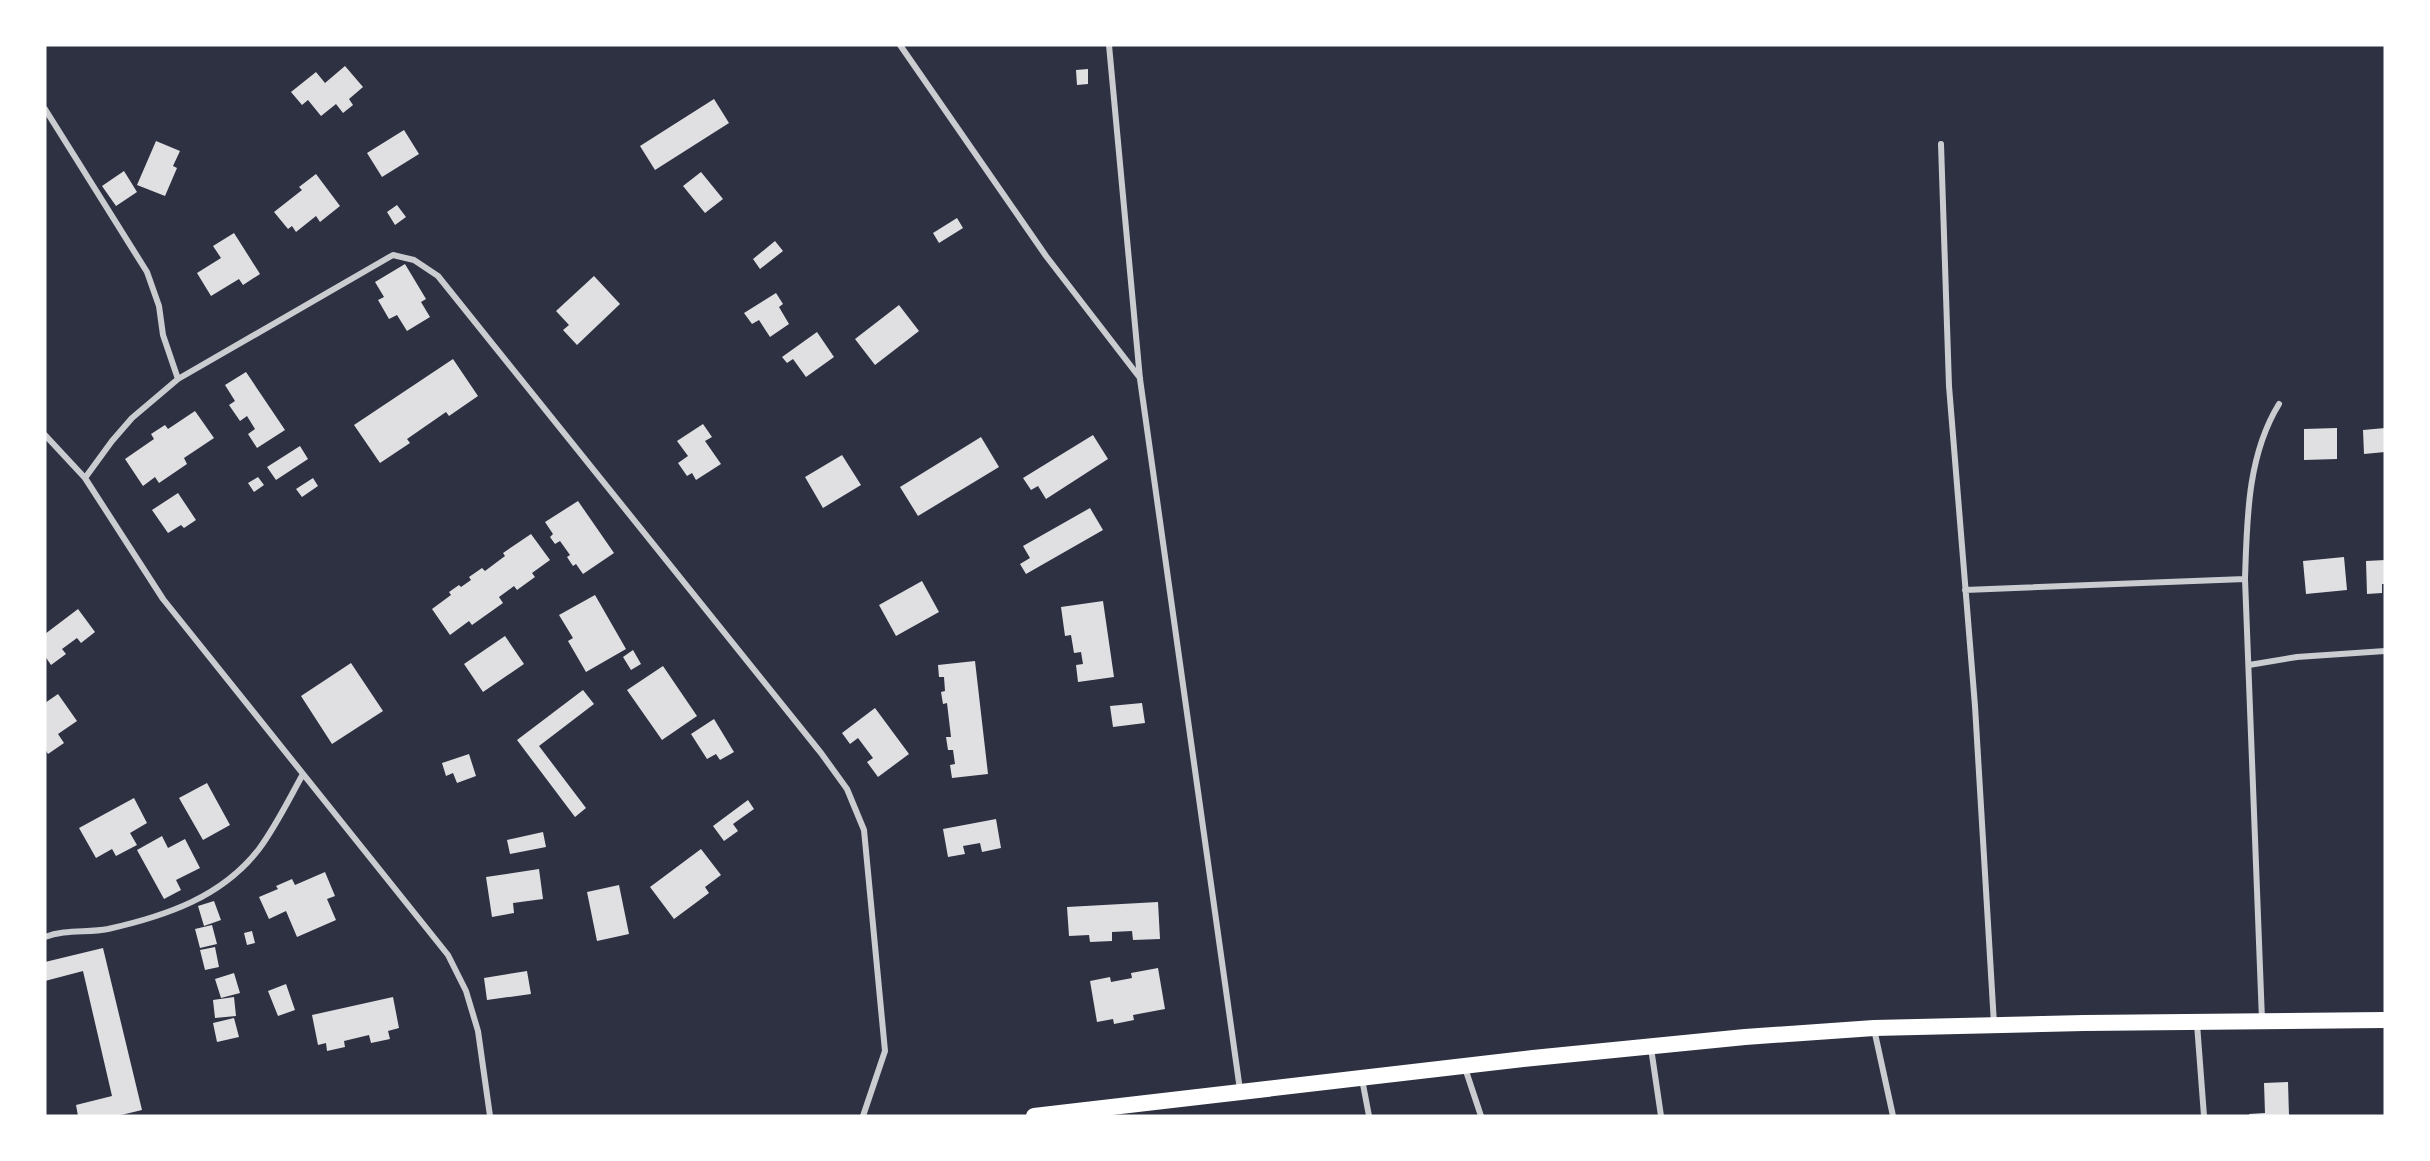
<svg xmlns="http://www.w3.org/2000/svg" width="2430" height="1161" font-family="'Exo 2',sans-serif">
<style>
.building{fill:#e0e0e3}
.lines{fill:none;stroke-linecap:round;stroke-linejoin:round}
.minor{stroke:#caccd0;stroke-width:6}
.trunk{stroke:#fff;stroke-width:16}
</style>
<rect width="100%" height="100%" fill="#2d3142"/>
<path class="building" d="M345 66 363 87 349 99 353 105 343 113 336 104 321 116 308 100 302 105 291 92 316 72 325 83Z
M1088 69V84L1077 85 1076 70Z
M714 99 729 123 655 170 640 146Z
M404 130 419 154 382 177 367 153Z
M156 141 180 151 173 166 177 168 165 196 137 185Z
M124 171 137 192 116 206 102 186Z
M701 172 723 199 705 213 683 186Z
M316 174 340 206 320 222 316 216 296 232 292 226 288 229 274 212 302 190 299 187Z
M397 205 406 217 395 225 387 212Z
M957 218 963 228 939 243 933 233Z
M234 233 260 274 243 285 239 279 211 296 197 273 221 258 213 246Z
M775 241 783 251 760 269 753 259Z
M405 264 426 299 421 302 430 317 407 331 397 315 389 319 378 300 384 297 375 282Z
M594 276 620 304 577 345 563 330 569 325 556 311Z
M776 293 783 304 779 307 789 324 770 337 759 320 752 324 744 313Z
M899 305 919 331 875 365 855 339Z
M817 332 834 357 806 377 793 359 787 363 782 357Z
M453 359 478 396 449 416 446 412 407 439 410 443 380 463 354 425Z
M246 372 285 430 257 448 248 434 255 429 247 416 240 421 229 405 235 401 225 385Z
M195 411 214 438 184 458 187 464 159 483 155 477 143 486 125 459 154 439 151 434 165 425 168 429Z
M703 424 712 437 705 441 721 464 696 480 692 473 687 476 678 463 688 456 677 441Z
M2337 428V459L2304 460V429Z
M2385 428V452L2364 454 2363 430Z
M1093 435 1108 459 1046 499 1038 486 1031 490 1023 478Z
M981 437 999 467 918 516 900 487Z
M300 446 308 459 276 480 267 467Z
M842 455 861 485 823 508 805 477Z
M258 477 264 485 254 492 248 483Z
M313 478 318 486 302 497 296 489Z
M178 493 196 520 184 528 181 525 168 533 152 510Z
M578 501 614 553 583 574 576 564 573 566 567 557 570 555 560 541 555 544 550 537 553 534 545 522Z
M1090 508 1103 530 1026 574 1020 564 1030 558 1023 546Z
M531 534 550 560 532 573 535 577 517 590 514 586 499 597 503 603 472 625 469 621 450 635 432 609 451 595 449 592 459 585 461 587 471 580 469 577 482 568 485 571 505 556 503 553Z
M2344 557 2347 590 2306 594 2303 561Z
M2385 560V584H2382V593L2367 594 2366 561Z
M922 581 939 612 896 636 879 605Z
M595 595 626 649 586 672 568 641 573 638 559 615Z
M1103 601 1114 677 1078 682 1076 665 1083 664 1081 652 1074 653 1071 635 1065 636 1061 607Z
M78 609 95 632 81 643 77 638 62 649 66 654 51 665 45 656V634Z
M505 636 524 664 483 692 464 664Z
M633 650 641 664 631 670 623 657Z
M975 661 988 774 952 778 950 765 955 764 953 750H948L946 737H951L947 703 943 704 941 692 945 691 944 677H939L938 665Z
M351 663 383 711 332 744 301 696Z
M663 666 697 716 662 740 627 690Z
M583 690 594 704 539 746 586 808 575 817 517 740Z
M58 694 77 721 58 734 64 743 48 754 45 749V703Z
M1142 703 1145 723 1113 727 1110 706Z
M875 708 909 754 878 777 867 762 873 758 858 738 850 744 842 733Z
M714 719 734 752 720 760 716 754 707 759 691 734Z
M469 754 476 776 457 783 453 773 446 776 442 763Z
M207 783 230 825 203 840 179 798Z
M134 798 147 823 130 833 137 845 116 856 112 849 96 858 79 828Z
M748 800 754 809 733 824 738 831 724 841 713 826Z
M996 819 1001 848 982 852 980 843 963 846 965 854 948 857 943 829Z
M543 832 546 847 510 854 507 840Z
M162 836 168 848 185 839 200 868 176 880 181 890 164 899 137 850Z
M701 849 721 875 705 887 709 893 674 919 650 887Z
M539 869 543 899 513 903 514 913 492 917 486 877Z
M325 872 335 896 327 899 336 920 297 937 286 911 269 919 259 897 278 889 276 886 292 879 295 885Z
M619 885 629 934 597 941 587 892Z
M214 901 221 920 204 926 198 906Z
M1158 902 1160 939 1133 940 1132 931 1112 932V941L1090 942 1089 935 1069 936 1067 907Z
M212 925 217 944 200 948 195 929Z
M252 931 255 943 247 945 244 933Z
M215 947 219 967 205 970 200 950Z
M103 948 142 1110 117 1116H78L76 1105 112 1096 83 971 45 981V962Z
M1158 968 1165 1009 1133 1015 1134 1020 1114 1024 1113 1019 1097 1022 1090 981 1110 977 1111 982 1132 978 1131 973Z
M527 971 531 994 487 1000 484 978Z
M234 973 240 993 221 998 215 979Z
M286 984 295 1010 278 1016 268 991Z
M234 997 236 1016 215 1018 213 1000Z
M393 997 399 1028 388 1031 390 1039 371 1043 369 1035 344 1041 345 1047 327 1051 326 1043 318 1045 312 1015Z
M234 1018 239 1037 217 1042 213 1023Z
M2288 1082 2289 1116H2249V1114L2265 1113 2264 1083Z"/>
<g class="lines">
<path class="minor" d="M900 45 1046 256 1140 378
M1109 45 1140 379 1240 1090
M45 109 147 272 159 306 163 335 178 379 132 418 112 441 85 478 163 599 448 955 466 991 478 1031 490 1116
M1941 144 1949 386 1975 706 1994 1024
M178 379 393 255 414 260 438 276 821 753 847 789 864 830 885 1051 863 1116
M45 435 85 478
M1965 590 2245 579
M2249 665 2297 657 2385 651
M45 937C65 929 88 933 108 929 166 916 222 897 259 849 276 826 289 799 303 774
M2262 1020 2245 579C2247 520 2247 456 2279 404
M2197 1024 2204 1116
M1874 1029 1893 1116
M1651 1048 1661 1116
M1465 1068 1481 1116
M1362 1079 1369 1116"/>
<path class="trunk" d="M1034 1116 1533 1058 1745 1037 1874 1028 2084 1023 2385 1020"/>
</g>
<rect width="2430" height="1161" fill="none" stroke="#ffffff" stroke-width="93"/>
</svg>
